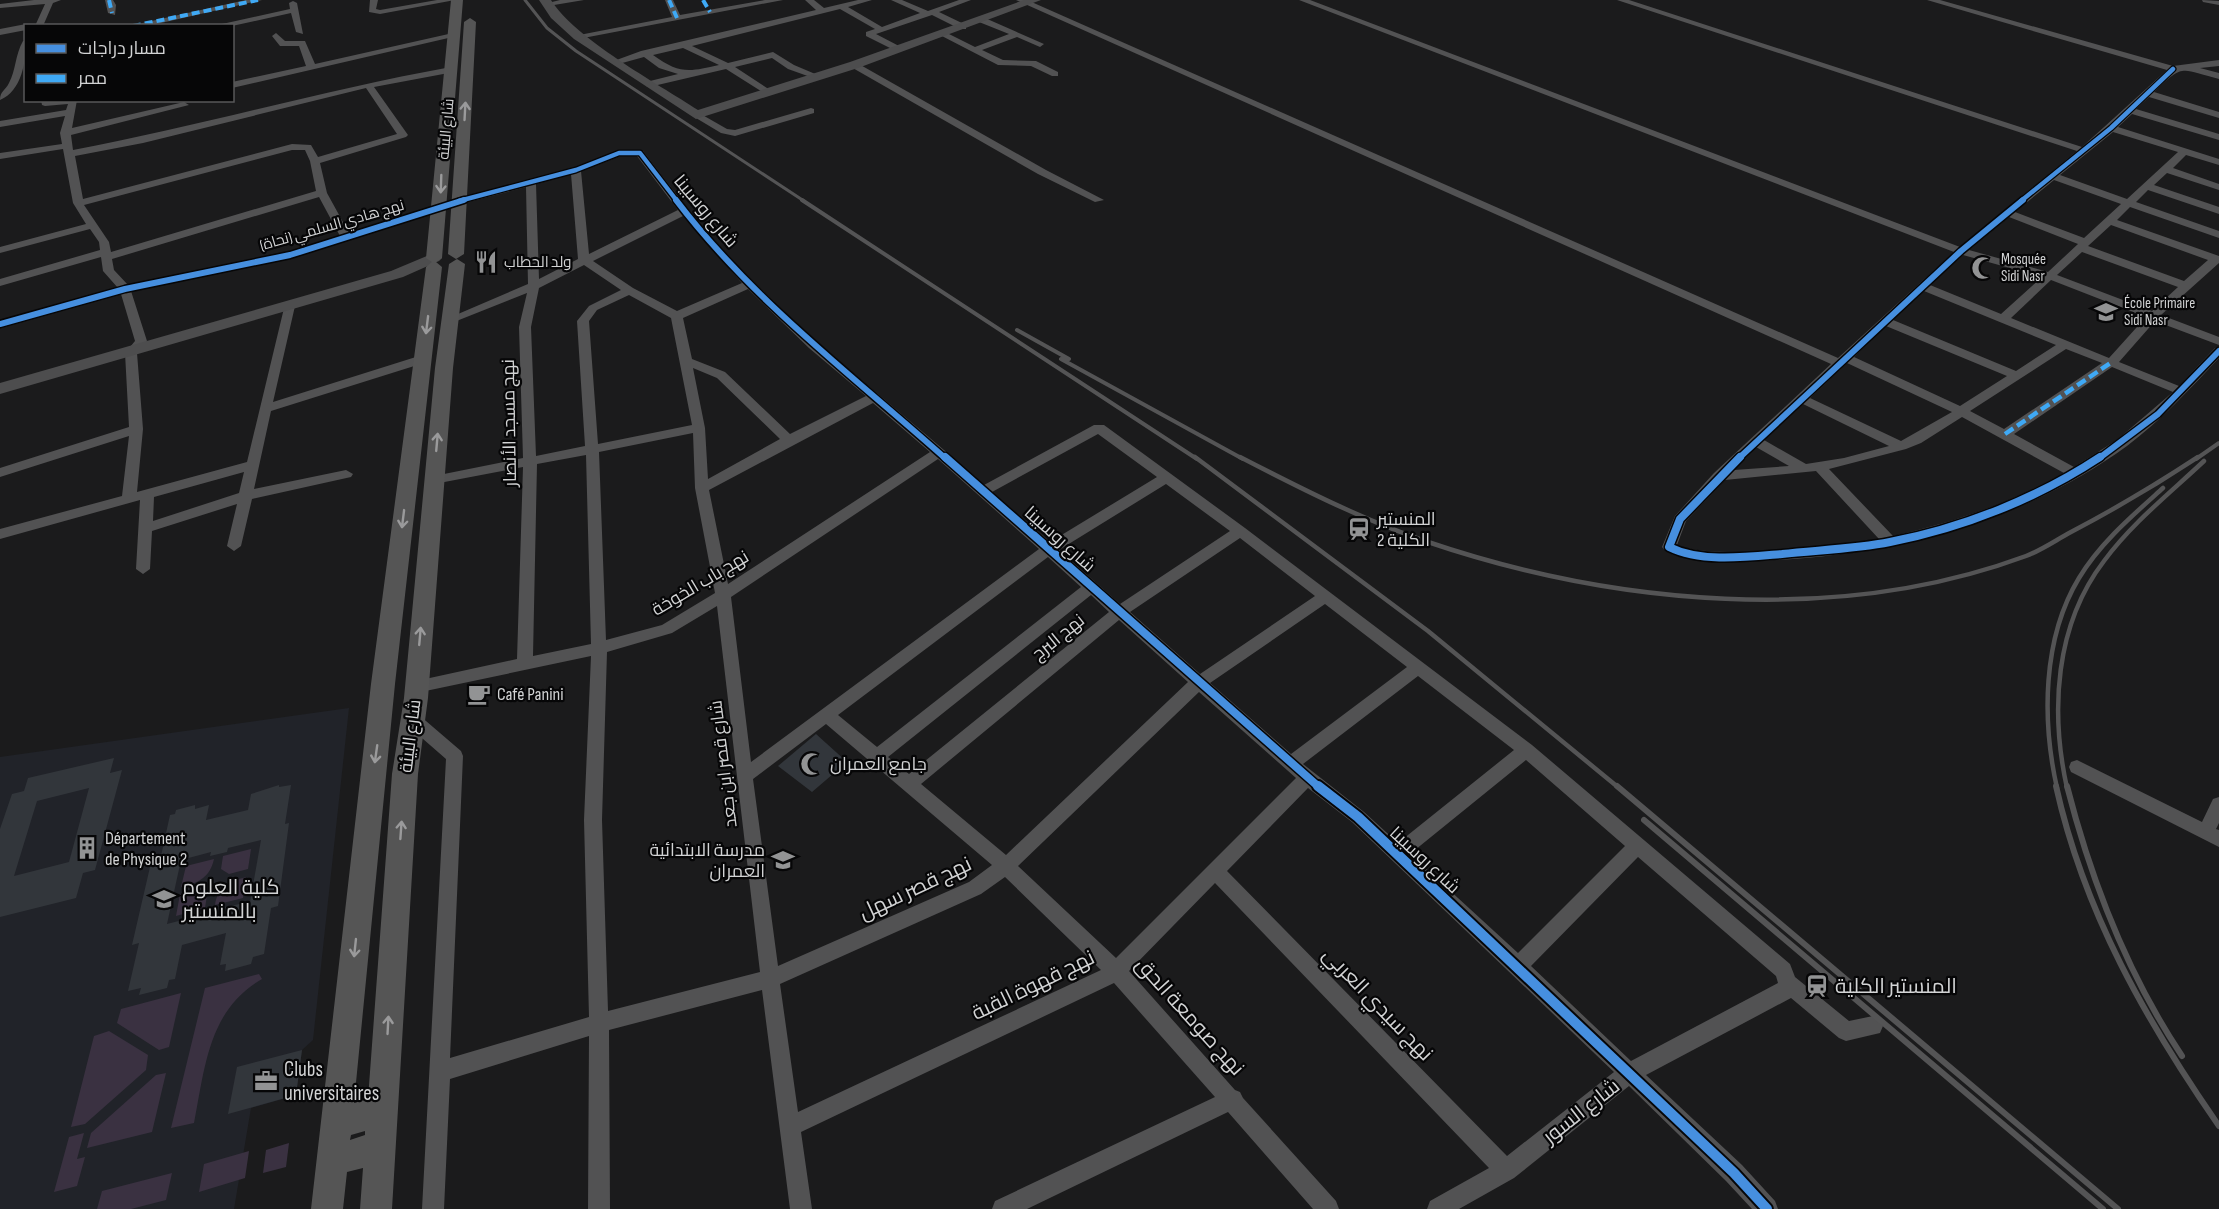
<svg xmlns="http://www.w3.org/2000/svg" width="2219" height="1209" font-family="'Sofia Sans Condensed',Cairo,sans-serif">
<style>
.built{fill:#212329}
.green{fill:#3a3141}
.building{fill:#32363b;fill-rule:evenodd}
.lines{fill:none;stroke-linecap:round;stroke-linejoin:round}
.street{fill:#525253;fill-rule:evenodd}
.secondary{fill:#4d4d4e;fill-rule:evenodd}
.primary{fill:#555;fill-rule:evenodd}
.rail-far3{stroke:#545455;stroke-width:3}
.rail-far2{stroke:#545455;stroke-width:4}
.rail-far1{stroke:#545455;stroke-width:4.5}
.rail{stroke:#545455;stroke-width:6}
.quiet-far1{stroke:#3fa9f5;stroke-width:4;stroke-dasharray:8 4;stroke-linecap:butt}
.quiet{stroke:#3fa9f5;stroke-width:4.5;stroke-dasharray:10 4.5;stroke-linecap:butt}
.cycleway-far3-casing{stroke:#060607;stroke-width:7}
.cycleway-far2-casing{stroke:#060607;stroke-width:9}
.cycleway-far1-casing{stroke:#060607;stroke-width:11}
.cycleway-casing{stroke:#060607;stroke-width:14}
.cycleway-far3{stroke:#468fdf;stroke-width:4.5}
.cycleway-far2{stroke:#468fdf;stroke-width:6}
.cycleway-far1{stroke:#468fdf;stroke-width:8}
.cycleway{stroke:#468fdf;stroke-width:10}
.oneway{stroke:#9a9a9b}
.labels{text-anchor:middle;stroke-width:4.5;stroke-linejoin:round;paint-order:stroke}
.far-street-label{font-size:15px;fill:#d2d3d4;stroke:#060607}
.far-poi-label{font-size:15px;fill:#d2d3d4;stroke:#060607;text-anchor:start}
.street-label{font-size:18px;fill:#d2d3d4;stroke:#060607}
.poi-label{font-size:18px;fill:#d2d3d4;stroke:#060607;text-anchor:start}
.near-poi-label{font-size:21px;fill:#d2d3d4;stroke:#060607;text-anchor:start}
.near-street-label{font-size:21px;fill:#d2d3d4;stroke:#060607}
</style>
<rect width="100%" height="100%" fill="#1b1b1c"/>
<path class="built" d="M349 708 313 1040 302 1050 296 1095 251 1108 234 1209H0V757Z"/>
<path class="green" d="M251 849 248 869 229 874 221 869 223 856Z
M214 859C210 877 199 883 181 887L186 866Z
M246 877 243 898 215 905C218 886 229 882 246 877Z
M198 890 207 895 205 908 176 916 180 894Z
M259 974 262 979C208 1010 205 1068 194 1123L171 1128 205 988Z
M181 993 169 1047 159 1050 117 1023 121 1009Z
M109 1031 148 1055 146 1070 85 1124 71 1127 94 1036Z
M166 1073 152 1132 87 1148 91 1133 156 1075Z
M84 1133 77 1159 85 1157 77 1186 54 1192 69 1137Z
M289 1143 286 1167 263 1173 266 1150Z
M249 1151 245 1178 199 1192 204 1164Z
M172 1173 166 1200 131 1209H97L102 1191Z"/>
<path class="building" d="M816 734 847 762 812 792 778 766Z
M114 758 110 773 122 770 95 870 83 873 76 898 0 917V829L12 794 24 791 28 778ZM89 788 69 862 14 876 37 801Z
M279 785V787L291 785 285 824 289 823 278 906 271 908 264 954 253 957 251 964 225 971 226 964 220 965 226 933 182 945 175 979 169 980 167 988 139 995 141 988 128 991 139 943 132 945 150 867 152 858 161 856 170 815 175 814 176 810 195 805V809L209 805 206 820 248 810 251 794ZM261 840 250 902 199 912 198 916 167 924 181 860 211 852 210 856 227 852 228 848Z
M302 1050 296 1095 228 1114 237 1067Z"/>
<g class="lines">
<path class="street" d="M34 0H61L53 3 43 26H35L45 4 0 8V4Z
M105 0H113L116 5 115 15 108 13Z
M246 0H262L148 26H129Z
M370 0H378L376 9 380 10 437 0H455L380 14 369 12Z
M560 0H584L548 6 544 4Z
M665 0H673L680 15 765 0H783L578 39 574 36 672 17Z
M805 0H814L824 8 858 0H872L848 7 882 27 920 13 891 0H902L928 11 959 0H971L939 12 966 25V29H960L932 15 876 34 899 46V50L896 51 866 36V32L875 29 840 9 692 46 728 63 773 52 794 65 820 76 816 79 788 69 772 58 735 67 770 90V94L767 95 726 69 649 87 646 86V82L678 74 659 68 644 57 615 65 611 62 641 51 816 10ZM683 48 719 65C689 72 679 74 653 55Z
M1016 0H1027L1838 358 1954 252 1299 0H1310L1960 247 2077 151 1617 0H1629L2082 147 2167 70 1927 0H1940L2173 66 2219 60V66L2200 68 2219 73V79C2180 69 2184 63 2154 92L2219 112V118L2149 97 2136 109 2219 134V140L2132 114 2118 127 2219 159V165L2186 155 2173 168 2219 184V190L2167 173 2154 185 2219 207V214L2148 190 2136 202 2219 231V238L2130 207 2117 220 2219 256V263L2161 315 2219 337V345L2155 321 2119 362 2179 386 2215 348 2219 347V358C2190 389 2161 420 2127 446 2017 526 1879 559 1745 561 1726 561 1673 563 1662 547L1675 516 1714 473 1831 364ZM2113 132 2178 152 2127 199 2060 175ZM2054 180 2121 204 2084 238 2015 212ZM2009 217 2078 244 2048 272 1969 250ZM2111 225 2208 260 2184 281 2088 246ZM2082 252 2178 287 2152 311 2057 275ZM1963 255 2042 277 2001 314 1930 285ZM2051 280 2146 317 2109 358 2011 318ZM1924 291 2056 345 2016 371 1893 320ZM1886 326 2007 376 1960 406 1854 357ZM2066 349 2102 363 2004 429 1970 411ZM1847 363 1952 412 1901 441 1810 398ZM2112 367 2173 392 2117 440 2074 467 2014 434ZM1803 404 1889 446 1844 458 1806 464 1764 440ZM1962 417 2064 473C2011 503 1952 523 1893 536L1829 469 1906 449 1921 443ZM1756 447 1789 466 1734 470ZM1816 471 1879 539C1835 546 1715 561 1677 545L1686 521 1725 480Z
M2202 0 2219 1V5L2203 2Z
M293 1 297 3 303 34 296 32 291 13 232 26H213L290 9 289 3Z
M979 18H985L1044 44 1040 47 1017 37 982 50 1003 60 1036 61 1058 72V76H1052L1031 66 998 65 938 34 945 32 975 47 1009 34 979 22Z
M26 24 29 26H26V30L0 35V29Z
M276 33 285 41H305L315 64 453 33 457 36 232 88V82L306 66 299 46H280L272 36Z
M23 41H26C26 61 22 91 0 100 0 91 5 91 9 83 16 70 15 55 23 41Z
M851 63H857L1046 170 1104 200 1095 202 1038 174 851 67Z
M451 67 455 70 454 72 374 87 408 135 406 137 320 163 327 193 349 233C422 210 496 190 569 169 595 162 616 146 643 151 678 197 714 243 755 283 827 355 908 417 984 485L1094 425H1104L1245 528 1532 745 1790 964 1795 977 1849 1021 1873 1016 1880 1019 1883 1026 1880 1033 1846 1041 1839 1038 1791 998 1646 1075 1742 1165 1775 1201 1778 1209H1752L1726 1181 1629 1086 1514 1178 1459 1209H1427L1430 1201 1489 1168 1215 883 1129 971 1235 1090 1240 1092 1243 1098 1336 1201 1339 1209H1313L1228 1112 1027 1209H992L995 1201 1215 1097 1114 983 801 1132 812 1209H790L762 990 609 1030 610 1209H588L589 1036 450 1079 444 1209H422L446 759 407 725 405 720 407 715 413 714 419 715 461 751 463 756 450 1058 589 1017 584 820 591 656 416 693 410 691 408 687 410 683 416 681 517 659 523 467 434 484 427 480 434 476 523 458 519 327 527 293 454 322 450 324 444 320 528 284 526 187 464 203 294 257 131 291 147 341 137 353 143 429 137 492 247 462 285 304 289 303 295 306 273 402 419 356H427L429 359 427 362 271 411 254 489 346 470 353 474 351 477 252 499 241 546 234 551 227 546 237 504 152 531 150 569 143 574 136 569 140 500 0 539V529L122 496 129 436 0 477V468L129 427 125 353 135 341 121 294 0 328V320L118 288 103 271 101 257 0 286V279L100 250 99 242 90 229 0 253V247L86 224 73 203 63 149 0 159V153L62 144 60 133 65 116 0 127V121L66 110 68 104 45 106 42 105 41 100H77L72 128 184 102 189 105 71 135 73 150C200 126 324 90 451 67ZM366 88 397 134 318 157 311 145 292 144 83 199 75 156 143 143ZM292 150H305L310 161 316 191 111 252 109 242 84 205ZM620 156H637L678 210 589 254 581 171ZM571 174 578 259 539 279 536 184ZM319 197 340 236 288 252 128 285 114 270 112 259ZM683 216 742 283 677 311 633 288 593 261ZM584 265 621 290 589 306 577 321 585 446 536 456 531 327 539 288ZM748 289 809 348 866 396 790 434 725 372 692 359 683 318ZM629 295 671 318 692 425 598 444 589 321 597 310ZM693 368 717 378 780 439 708 479 705 428ZM873 403 930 452 728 584 709 490ZM693 433 695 488 715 593 662 625 606 640 599 452ZM1098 434 1157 477 1050 542 992 492ZM586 455 591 644 533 656 537 464ZM938 459 1039 549 751 762 731 597ZM244 472 239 493 153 521 154 497ZM1166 484 1230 531 1120 604 1059 550ZM1240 538 1315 596 1200 674 1130 612ZM1048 557 1081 587 877 747 838 715ZM1091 595 1109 612 909 774 888 757ZM1325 604 1407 667 1291 754 1210 683ZM717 606 760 972 608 1011 602 820 607 652 672 633ZM1119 620 1188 682 1006 855 921 784ZM1418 676 1514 750 1398 843 1364 812 1303 764ZM1199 692 1296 778 1116 958 1018 866ZM826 724 992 865 969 882 778 966 753 779ZM1526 760 1625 846 1518 953 1410 854ZM1308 788 1352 822 1614 1072 1507 1156 1227 871ZM1638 857 1776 976 1778 983 1631 1061 1531 966ZM1005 877 1101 970 798 1112 780 984 981 894Z
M811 108 814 109V113L735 136 721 133 691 115 699 113 727 129 735 130Z
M2077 760 2202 822 2213 799 2219 797V823L2216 829 2219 830V847L2071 772 2069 767 2071 762Z"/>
<path class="secondary" d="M539 0H551C575 39 657 83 698 110L850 62 1024 0H1041L858 68 696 119 574 39 551 18Z
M434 253 439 255 442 258 439 261 403 277 0 394V383L391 271Z"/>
<path class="primary" d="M451 0H463L442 258 436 262 442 267 395 684 354 1103 368 1099 392 774 404 698 435 368 449 264 457 259 465 264 453 368 428 698 418 774 392 1209H360L363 1168 347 1172 343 1209H311L371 684 426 267 432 262 426 258ZM365 1131V1135L350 1140 351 1135Z
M470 18 476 22 464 254 456 259 448 254 464 22Z"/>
<path class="rail-far3" d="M525 0 547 28 576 51 804 201"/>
<path class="rail-far2" d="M802 200 1197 459
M1017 330 1069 359
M1061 359 1243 459
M2196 459 2219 443"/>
<path class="rail-far1" d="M1195 457 1428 631 1619 788
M1240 457C1300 488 1361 519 1425 541 1613 605 1837 626 2026 556 2042 550 2056 540 2071 532 2115 509 2157 484 2198 457
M2057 788C2042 721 2042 639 2079 578 2100 543 2133 515 2163 488
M2067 788C2050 711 2055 625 2104 561 2132 523 2170 493 2204 461"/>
<path class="rail" d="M1617 786 2118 1209
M2056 786C2084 912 2146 1021 2219 1126
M2067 786C2091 880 2128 975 2182 1056
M1644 820 2103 1209"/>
<path class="quiet-far1" d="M109 0 112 13
M669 0 677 18
M703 0 710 12
M133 26 258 0"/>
<path class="quiet" d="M2005 434 2112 362"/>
<g class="cycleway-far3-casing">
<path id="cycleway-far3" d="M459 201 576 170 619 153H640L677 201
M2021 201 2111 128 2173 69"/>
</g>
<g class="cycleway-far2-casing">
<path id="cycleway-far2" d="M676 200C752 300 853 376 946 459
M0 324 125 289 290 255 464 200
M1738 459 1961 251 2023 200
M2098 459 2158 414 2219 351"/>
</g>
<g class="cycleway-far1-casing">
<path id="cycleway-far1" d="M945 457 1320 788
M1740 457 1680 519 1669 547C1701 563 1747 557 1782 554 1818 550 1855 549 1890 542 1963 528 2038 498 2100 457"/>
</g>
<g class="cycleway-casing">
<path id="cycleway" d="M1318 786 1358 817 1734 1173 1767 1209"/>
</g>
<use href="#cycleway-far3" class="cycleway-far3"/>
<use href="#cycleway-far2" class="cycleway-far2"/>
<use href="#cycleway-far1" class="cycleway-far1"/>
<use href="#cycleway" class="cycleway"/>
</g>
<defs><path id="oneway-shaft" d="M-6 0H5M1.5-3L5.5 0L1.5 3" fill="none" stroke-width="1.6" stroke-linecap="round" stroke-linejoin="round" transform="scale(1.5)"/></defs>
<g class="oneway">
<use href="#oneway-shaft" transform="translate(465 111) rotate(-87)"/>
<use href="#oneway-shaft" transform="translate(441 184) rotate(92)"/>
<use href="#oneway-shaft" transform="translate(427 325) rotate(97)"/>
<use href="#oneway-shaft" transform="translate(437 442) rotate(-85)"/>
<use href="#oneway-shaft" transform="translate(403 519) rotate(97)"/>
<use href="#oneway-shaft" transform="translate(420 636) rotate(-85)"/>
<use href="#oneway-shaft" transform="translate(376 754) rotate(98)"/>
<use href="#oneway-shaft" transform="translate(401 830) rotate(-86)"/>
<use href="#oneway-shaft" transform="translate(355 948) rotate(96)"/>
<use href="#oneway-shaft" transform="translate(388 1025) rotate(-87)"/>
</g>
<defs>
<g id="restaurant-bare" transform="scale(1.8)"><path d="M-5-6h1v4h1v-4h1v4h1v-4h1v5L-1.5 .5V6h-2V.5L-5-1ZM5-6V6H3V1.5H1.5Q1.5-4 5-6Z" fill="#929394" stroke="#060607" stroke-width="2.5" paint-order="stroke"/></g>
<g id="mosque-bare" transform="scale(1.8)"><path d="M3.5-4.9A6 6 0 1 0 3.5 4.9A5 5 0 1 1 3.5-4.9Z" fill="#929394" stroke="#060607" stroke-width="2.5" paint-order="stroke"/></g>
<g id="school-bare" transform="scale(1.8)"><path d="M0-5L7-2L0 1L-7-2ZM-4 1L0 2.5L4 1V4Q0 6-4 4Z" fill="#929394" stroke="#060607" stroke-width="2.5" paint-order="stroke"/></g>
<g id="station-bare" transform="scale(1.8)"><path d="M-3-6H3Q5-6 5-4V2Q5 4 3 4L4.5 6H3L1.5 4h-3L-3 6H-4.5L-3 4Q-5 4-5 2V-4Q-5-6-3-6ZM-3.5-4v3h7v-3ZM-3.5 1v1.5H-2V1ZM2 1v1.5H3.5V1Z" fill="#929394" stroke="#060607" stroke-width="2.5" paint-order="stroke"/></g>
<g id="cafe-bare" transform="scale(1.8)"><path d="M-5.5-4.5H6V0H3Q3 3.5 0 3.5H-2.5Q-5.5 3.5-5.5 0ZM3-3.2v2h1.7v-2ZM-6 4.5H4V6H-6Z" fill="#929394" stroke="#060607" stroke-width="2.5" paint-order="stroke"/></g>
<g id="building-bare" transform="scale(1.8)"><path d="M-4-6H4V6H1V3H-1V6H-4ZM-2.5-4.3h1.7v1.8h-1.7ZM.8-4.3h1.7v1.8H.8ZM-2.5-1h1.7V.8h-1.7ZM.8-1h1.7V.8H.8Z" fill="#929394" stroke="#060607" stroke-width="2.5" paint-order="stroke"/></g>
<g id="university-bare" transform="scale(1.8)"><path d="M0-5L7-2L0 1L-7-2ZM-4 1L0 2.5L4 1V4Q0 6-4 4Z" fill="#929394" stroke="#060607" stroke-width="2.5" paint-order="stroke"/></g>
<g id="office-bare" transform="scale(1.8)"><path d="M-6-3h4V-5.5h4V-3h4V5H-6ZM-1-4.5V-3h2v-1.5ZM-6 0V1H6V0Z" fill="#929394" stroke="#060607" stroke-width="2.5" paint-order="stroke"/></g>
</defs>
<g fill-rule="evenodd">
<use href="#restaurant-bare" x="486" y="262"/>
<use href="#mosque-bare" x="1983" y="268"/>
<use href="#school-bare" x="2106" y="312"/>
<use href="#station-bare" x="1359" y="529"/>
<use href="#cafe-bare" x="479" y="694"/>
<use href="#mosque-bare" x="812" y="764"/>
<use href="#building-bare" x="87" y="848"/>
<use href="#school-bare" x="783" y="860"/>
<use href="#university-bare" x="164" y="899"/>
<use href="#station-bare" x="1817" y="986"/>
<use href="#office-bare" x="266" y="1081"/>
</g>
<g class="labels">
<g class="far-street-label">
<text transform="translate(446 129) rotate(-85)" y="5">شارع البيئة</text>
<text transform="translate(332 225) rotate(-16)" y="5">نهج هادي السلمي (نحاة)</text>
</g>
<g class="far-poi-label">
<text x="2001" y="264">Mosquée<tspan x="2001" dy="17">Sidi Nasr</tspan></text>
<text x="504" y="267">ولد الحطاب</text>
<text x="2124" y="308">École Primaire<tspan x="2124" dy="17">Sidi Nasr</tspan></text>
</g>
<g class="street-label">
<text transform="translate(706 211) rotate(50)" y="6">شارع روسبينا</text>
<text transform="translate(509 423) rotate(-91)" y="6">نهج مسجد الأنصار</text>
<text transform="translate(1060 539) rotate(42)" y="6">شارع روسبينا</text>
<text transform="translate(700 583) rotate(-31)" y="6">نهج باب الخوخة</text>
<text transform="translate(1058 637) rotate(-39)" y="6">نهج البرج</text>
<text transform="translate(410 736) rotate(-83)" y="6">شارع البيئة</text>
<text transform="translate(723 764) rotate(-97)" y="6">شارع قصر ابن جعد</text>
<text transform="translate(1425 860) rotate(43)" y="6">شارع روسبينا</text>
</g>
<g class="poi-label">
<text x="1377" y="525">المنستير<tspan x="1377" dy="21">الكلية 2</tspan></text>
<text x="497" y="700">Café Panini</text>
<text x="830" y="770">جامع العمران</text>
<text x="105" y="844">Département<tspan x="105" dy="21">de Physique 2</tspan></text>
<text x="765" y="856" text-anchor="end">مدرسة الابتدائية<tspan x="765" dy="21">العمران</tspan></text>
</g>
<g class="near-poi-label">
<text x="182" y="894">كلية العلوم<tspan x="182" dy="24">بالمنستير</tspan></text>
<text x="1835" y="993">المنستير الكلية</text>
<text x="284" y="1076">Clubs<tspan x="284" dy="24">universitaires</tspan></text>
</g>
<g class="near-street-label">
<text transform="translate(915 888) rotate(-25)" y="7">نهج قصر سهل</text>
<text transform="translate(1033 985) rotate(-26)" y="7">نهج قهوة القبة</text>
<text transform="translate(1378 1004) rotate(46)" y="7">نهج سيدي العربي</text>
<text transform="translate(1190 1016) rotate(48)" y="7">نهج صومعة الحق</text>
<text transform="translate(1581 1111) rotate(-38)" y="7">شارع السور</text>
</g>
</g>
<rect x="24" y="24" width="210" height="78" fill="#060607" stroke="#585859" stroke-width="1.5"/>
<rect x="36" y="44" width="30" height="9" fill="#468fdf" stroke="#585859" stroke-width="1.5"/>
<text x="78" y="54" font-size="18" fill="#d2d3d4">مسار دراجات</text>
<rect x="36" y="74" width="30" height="9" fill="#3fa9f5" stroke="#585859" stroke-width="1.5"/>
<text x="78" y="84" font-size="18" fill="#d2d3d4">ممر</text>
</svg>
